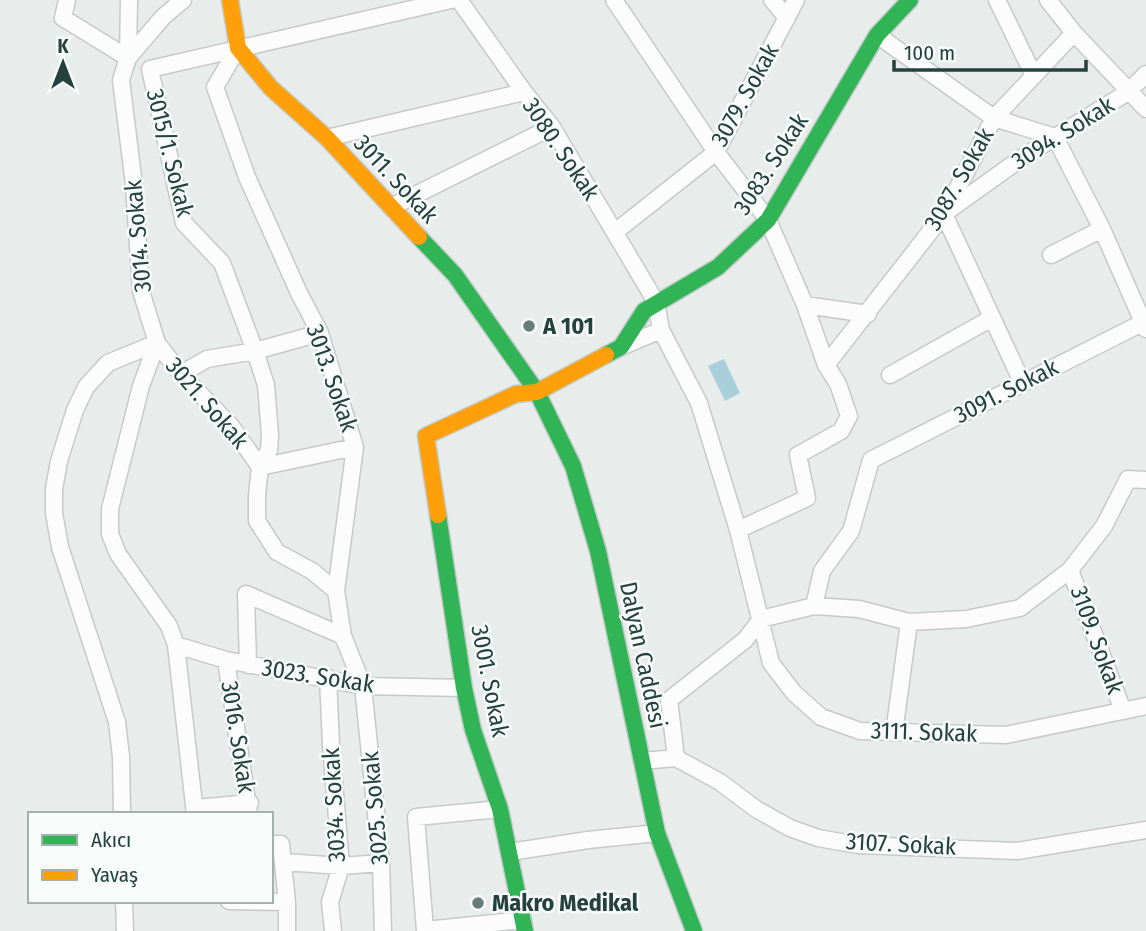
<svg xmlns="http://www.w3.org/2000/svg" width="1146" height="931" font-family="'Fira Sans Condensed',sans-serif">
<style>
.water{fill:#a9cfdb}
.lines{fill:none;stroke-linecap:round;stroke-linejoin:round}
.street-casing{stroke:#c5cac8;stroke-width:19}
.fast-casing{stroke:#c3cbc8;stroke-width:19}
.slow-casing{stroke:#c3cbc8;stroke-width:19}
.street{stroke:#fcfcfc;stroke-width:16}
.fast{stroke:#30b455;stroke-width:16}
.slow{stroke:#ff9f0a;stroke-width:16}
.poi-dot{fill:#697d7a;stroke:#f7fbf9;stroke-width:2.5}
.labels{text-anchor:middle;stroke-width:5;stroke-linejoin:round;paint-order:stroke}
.street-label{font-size:24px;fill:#24413d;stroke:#f7fbf9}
.poi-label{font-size:24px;font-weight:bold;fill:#24413d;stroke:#f7fbf9;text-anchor:start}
</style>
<rect width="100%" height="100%" fill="#e8edeb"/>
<path class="water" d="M724 359 740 393 725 401 708 366Z"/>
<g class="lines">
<g class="street-casing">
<path id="street" d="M67 0 63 18 128 58
M183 0 163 17 128 58 121 80 134 185 141 291 157 343 181 374 231 426 260 467 257 495V521L277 552 312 571 336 591
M459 0 524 92 552 127 656 302 661 330
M614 0 716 152 768 220 805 305
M772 0 787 18
M997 0 1034 76
M1048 0 1074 33 1146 109
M877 35 994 118 1055 137
M238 48 215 87 247 177 299 293 320 333 355 447 336 591 343 636 363 686 381 863 383 931
M128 58 129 0
M1055 137 1102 229 1146 329
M327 138 524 92
M391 207 552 127
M949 210 1023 157 1128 92 1146 74
M944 214 1022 382
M615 232 716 152 796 0
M1051 255 1102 229
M157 343 141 386 110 509V534L118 554 169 626 176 645 195 814
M621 347 661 330 699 403 738 530 771 663 794 693 821 717 860 731 1006 735 1146 706
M826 365 944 214 994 118 1074 33
M181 374 207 359 255 351 320 333
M890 375 992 318
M260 467 269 450 270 435 266 385 255 351 222 263 184 223 150 69 451 0
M260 467 355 447
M738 530 807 498 798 455 841 431 849 416 838 384 826 365 805 305 868 314
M1070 570 1123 711
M814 606 822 571 851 531 871 460 1142 323
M176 645 226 660 363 686 464 688
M226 660 249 814
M248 665 246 594 343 636
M328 678 331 745 341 866 330 902 333 931
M894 733 909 622
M676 758 669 700 745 640 761 619 814 606 859 609 909 622 966 619 1020 608 1070 570 1104 526 1128 479 1146 480
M676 758 720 782 756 809 790 828 818 838 858 845 1017 851 1146 830
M642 761 676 758
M196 808 250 803
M500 809 416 817 425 930 523 920
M122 814 121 757 117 722 60 547 54 513V489L59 461 75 410 86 387 108 363 157 343
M271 844H281L287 902V931
M510 852 588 840 657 833
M284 862 341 866 381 863
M124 901 125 931
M229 901 287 902"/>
</g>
<g class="fast-casing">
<path id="fast" d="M419 237 455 275 537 392 573 466 598 551 657 833 694 931
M606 355 621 347 644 311 718 267 768 220 877 35 910 0
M438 515 464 688 473 730 500 809 525 931"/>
</g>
<g class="slow-casing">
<path id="slow" d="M230 0 238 48 271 88 327 138 419 237
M438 515 426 436 516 394 537 392 606 355"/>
</g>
<use href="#street" class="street"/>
<use href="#fast" class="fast"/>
<use href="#slow" class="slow"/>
</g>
<g class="poi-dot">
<circle cx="529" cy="326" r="7"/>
<circle cx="478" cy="903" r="7"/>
</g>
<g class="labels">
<g class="street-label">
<text transform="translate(745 95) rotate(-61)" y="8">3079. Sokak</text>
<text transform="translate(1063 133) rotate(-32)" y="8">3094. Sokak</text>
<text transform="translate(561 149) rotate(56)" y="8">3080. Sokak</text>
<text transform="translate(170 153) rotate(76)" y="8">3015/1. Sokak</text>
<text transform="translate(771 164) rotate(-57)" y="8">3083. Sokak</text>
<text transform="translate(396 179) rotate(47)" y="8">3011. Sokak</text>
<text transform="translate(959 179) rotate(-60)" y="8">3087. Sokak</text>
<text transform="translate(138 236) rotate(-95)" y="8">3014. Sokak</text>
<text transform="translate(332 378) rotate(71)" y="8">3013. Sokak</text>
<text transform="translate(1006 391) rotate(-27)" y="8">3091. Sokak</text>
<text transform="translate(207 403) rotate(49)" y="8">3021. Sokak</text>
<text transform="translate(1097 640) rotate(70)" y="8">3109. Sokak</text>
<text transform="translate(643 655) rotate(78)" y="8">Dalyan Caddesi</text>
<text transform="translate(318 676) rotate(9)" y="8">3023. Sokak</text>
<text transform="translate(490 681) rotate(79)" y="8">3001. Sokak</text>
<text transform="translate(924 732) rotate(2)" y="8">3111. Sokak</text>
<text transform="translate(238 737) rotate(81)" y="8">3016. Sokak</text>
<text transform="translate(334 805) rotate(-93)" y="8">3034. Sokak</text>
<text transform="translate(375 808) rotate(-95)" y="8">3025. Sokak</text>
<text transform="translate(901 844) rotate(3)" y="8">3107. Sokak</text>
</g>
<g class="poi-label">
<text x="543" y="334">A 101</text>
<text x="492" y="911">Makro Medikal</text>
</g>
</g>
<rect x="28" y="812" width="245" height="91" fill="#f7fbf9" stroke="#a3b1ae" stroke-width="2"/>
<rect x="42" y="835" width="35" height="10" fill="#30b455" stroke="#a3b1ae" stroke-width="2"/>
<text x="91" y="847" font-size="21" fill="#24413d">Akıcı</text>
<rect x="42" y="870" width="35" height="10" fill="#ff9f0a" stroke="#a3b1ae" stroke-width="2"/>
<text x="91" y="882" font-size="21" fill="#24413d">Yavaş</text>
<g transform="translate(63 63)" stroke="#f7fbf9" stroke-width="5" paint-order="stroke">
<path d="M0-5L12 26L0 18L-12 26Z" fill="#24413d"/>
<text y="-10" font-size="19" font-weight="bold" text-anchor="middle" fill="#24413d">K</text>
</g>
<path d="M894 60v10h192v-10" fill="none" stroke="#24413d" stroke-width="3.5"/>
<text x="904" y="60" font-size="21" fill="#24413d" stroke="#f7fbf9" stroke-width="5" paint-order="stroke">100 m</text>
</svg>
